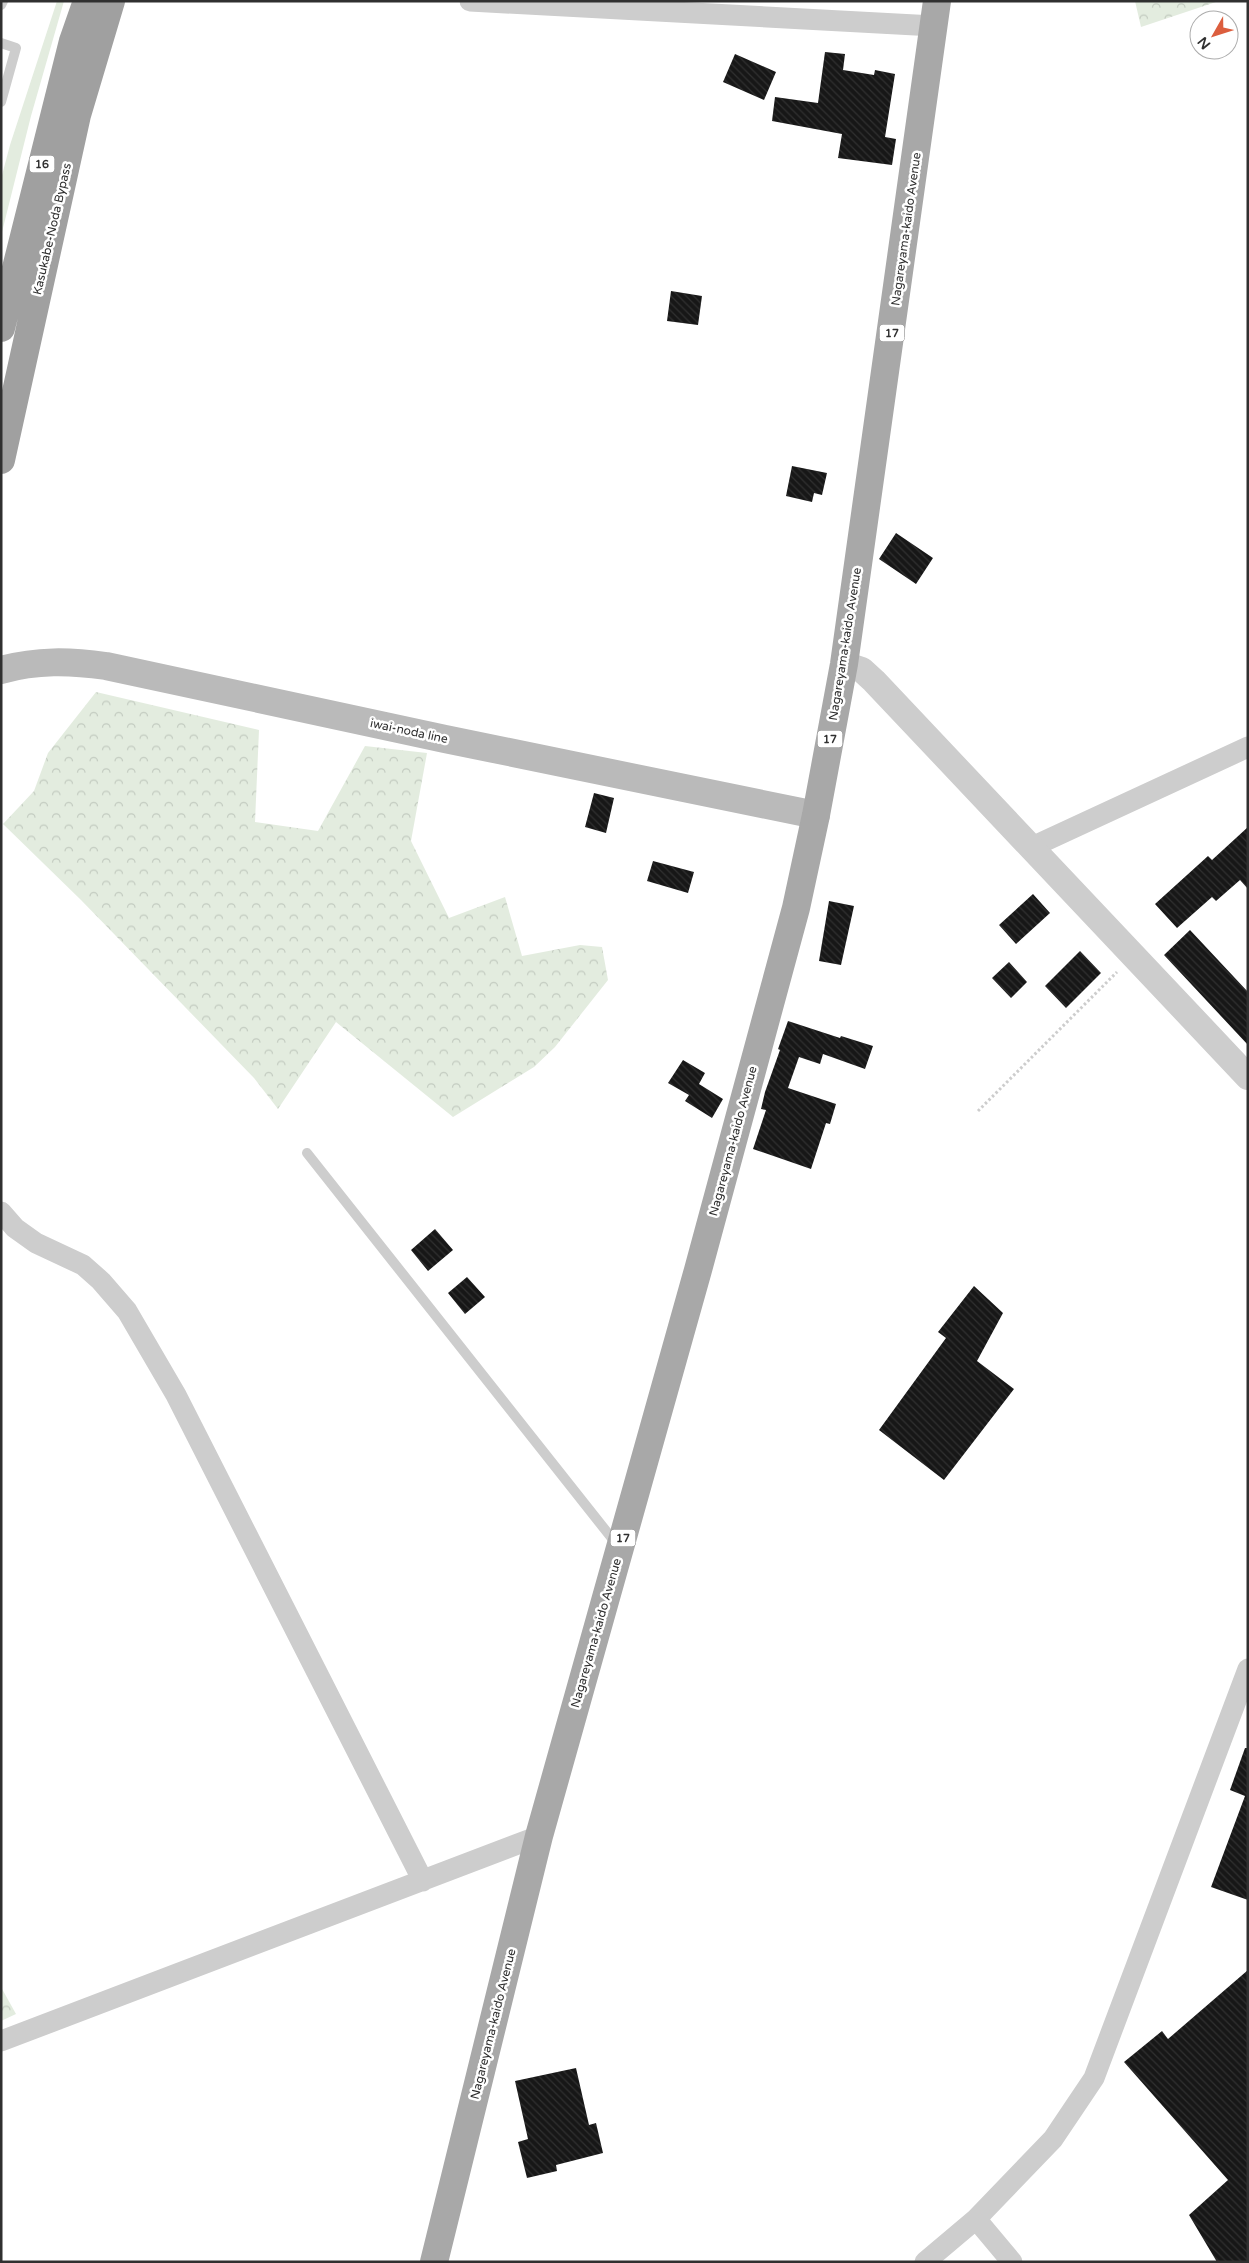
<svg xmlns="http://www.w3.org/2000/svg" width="1249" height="2263" font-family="'Varela Round',sans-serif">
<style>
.grass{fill:#e3ecdf}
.forest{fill:url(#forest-crowns)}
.building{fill:url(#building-back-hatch)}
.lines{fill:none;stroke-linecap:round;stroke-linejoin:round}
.path{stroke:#cdcdcd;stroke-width:3;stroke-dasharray:2.5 2.5;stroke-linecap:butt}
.service{stroke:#cdcdcd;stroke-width:10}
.minor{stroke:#cdcdcd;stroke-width:21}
.tertiary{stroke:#cdcdcd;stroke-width:26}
.secondary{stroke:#bababa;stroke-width:28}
.primary{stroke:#a8a8a8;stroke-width:28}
.trunk{stroke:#a0a0a0;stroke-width:28}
.labels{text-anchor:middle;stroke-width:5;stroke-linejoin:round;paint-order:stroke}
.shield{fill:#fff;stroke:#6e6e6e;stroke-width:1}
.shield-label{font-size:11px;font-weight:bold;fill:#303030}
.street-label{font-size:12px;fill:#303030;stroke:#fff}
</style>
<defs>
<pattern id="forest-crowns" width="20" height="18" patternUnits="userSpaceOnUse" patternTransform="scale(1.25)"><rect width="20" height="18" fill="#e3ecdf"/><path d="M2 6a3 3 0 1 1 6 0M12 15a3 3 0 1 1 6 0" fill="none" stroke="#c3cbc0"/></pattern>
<pattern id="building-back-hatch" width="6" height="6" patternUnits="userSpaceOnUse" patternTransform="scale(1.25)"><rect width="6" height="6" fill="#171717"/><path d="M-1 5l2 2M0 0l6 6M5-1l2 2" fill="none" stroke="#303030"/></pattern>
</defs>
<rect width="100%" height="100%" fill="#fff"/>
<path class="grass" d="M57 1H64L31 116 1 236V179L10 145Z"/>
<path class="forest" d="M1135 1H1219L1141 27Z
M96 692 259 730 255 822 318 831 365 746 427 753 411 841 449 918 505 897 522 956 580 945 602 947 608 980 555 1047 534 1067 453 1117 336 1022 278 1109 254 1078 81 900 3 824 34 791 48 753Z
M1 1987 16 2014 1 2021Z"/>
<path class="building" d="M825 52 845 54 843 70 874 75 875 70 895 74 885 137 896 139 892 165 838 158 842 134 772 121 775 97 818 103Z
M735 54 776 72 764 100 723 82Z
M671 291 702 296 698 325 667 321Z
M792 466 827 473 822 495 814 493 812 502 786 496Z
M896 533 933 558 916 584 879 559Z
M594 793 614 798 606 833 585 827Z
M1248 827V889L1240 880 1216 901 1212 897 1177 928 1155 904 1208 856 1212 860Z
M653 861 694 872 688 893 647 881Z
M1033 894 1050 913 1016 944 999 925Z
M829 901 854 906 841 965 819 961Z
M1190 930 1248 992V1045L1164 955Z
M1080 951 1101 973 1066 1008 1045 986Z
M1009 962 1027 982 1011 998 992 978Z
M788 1021 840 1038 841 1036 873 1046 865 1069 823 1054 820 1064 799 1057 788 1088 836 1104 830 1124 826 1123 811 1169 753 1149 766 1110 761 1109 765 1092 780 1050 778 1049Z
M683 1060 705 1073 699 1084 723 1099 712 1118 685 1101 689 1095 668 1083Z
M435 1229 453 1250 428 1271 411 1250Z
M467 1277 485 1297 465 1314 448 1293Z
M974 1286 1003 1313 977 1361 1014 1389 944 1480 879 1430 946 1338 938 1332Z
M1245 1748H1248V1900L1211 1887 1245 1796 1230 1790Z
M1248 1970V2262H1217L1189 2215 1228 2180 1124 2062 1162 2031 1168 2039Z
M576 2068 589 2125 596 2123 603 2153 556 2165 557 2171 527 2178 518 2142 528 2139 515 2081Z"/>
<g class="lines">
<path class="path" d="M978 1111 1117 972"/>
<path class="service" d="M1 5 3 1
M1 43 16 48 1 102
M307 1153 618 1546"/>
<path class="minor" d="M470 1 934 26
M1032 847 1248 747
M1 1212 15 1228 36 1243 83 1265 101 1281 127 1311 176 1395 423 1881
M1 2041 539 1836
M976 2219 1012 2262
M925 2262 976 2219 1053 2139 1094 2078 1248 1669"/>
<path class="tertiary" d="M844 664 862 670 874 681 1248 1077"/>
<path class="secondary" d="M1 670C37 660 70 661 106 666L445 739 816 815"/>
<path class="primary" d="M434 2262 539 1836 698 1270 796 908 816 815 844 664 937 1"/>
<path class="trunk" d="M1 328 73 41 87 1
M1 460 77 115 111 1"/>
</g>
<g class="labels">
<g class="shield">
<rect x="29.5" y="155.5" width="25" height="17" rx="4"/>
<rect x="879.5" y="324.5" width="25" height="17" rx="4"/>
<rect x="817.5" y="730.5" width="25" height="17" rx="4"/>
<rect x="610.5" y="1529.5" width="25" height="17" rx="4"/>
</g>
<g class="shield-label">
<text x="42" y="168">16</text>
<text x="892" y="337">17</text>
<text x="830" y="743">17</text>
<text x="623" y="1542">17</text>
</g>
<g class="street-label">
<text transform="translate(52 229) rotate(-77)" y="4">Kasukabe-Noda Bypass</text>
<text transform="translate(906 229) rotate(-82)" y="4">Nagareyama-kaido Avenue</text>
<text transform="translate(845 644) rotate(-81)" y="4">Nagareyama-kaido Avenue</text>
<text transform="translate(409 731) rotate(12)" y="4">iwai-noda line</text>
<text transform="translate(733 1141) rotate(-75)" y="4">Nagareyama-kaido Avenue</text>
<text transform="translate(596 1633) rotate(-74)" y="4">Nagareyama-kaido Avenue</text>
<text transform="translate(493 2024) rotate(-76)" y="4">Nagareyama-kaido Avenue</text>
</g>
</g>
<rect width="1249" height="2263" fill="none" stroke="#303030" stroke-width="5"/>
<g transform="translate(1214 35) rotate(231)"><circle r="24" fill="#ffffff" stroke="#acacac"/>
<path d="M0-4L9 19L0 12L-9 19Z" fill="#dc5e3e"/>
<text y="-8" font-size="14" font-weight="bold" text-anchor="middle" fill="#303030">N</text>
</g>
</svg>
